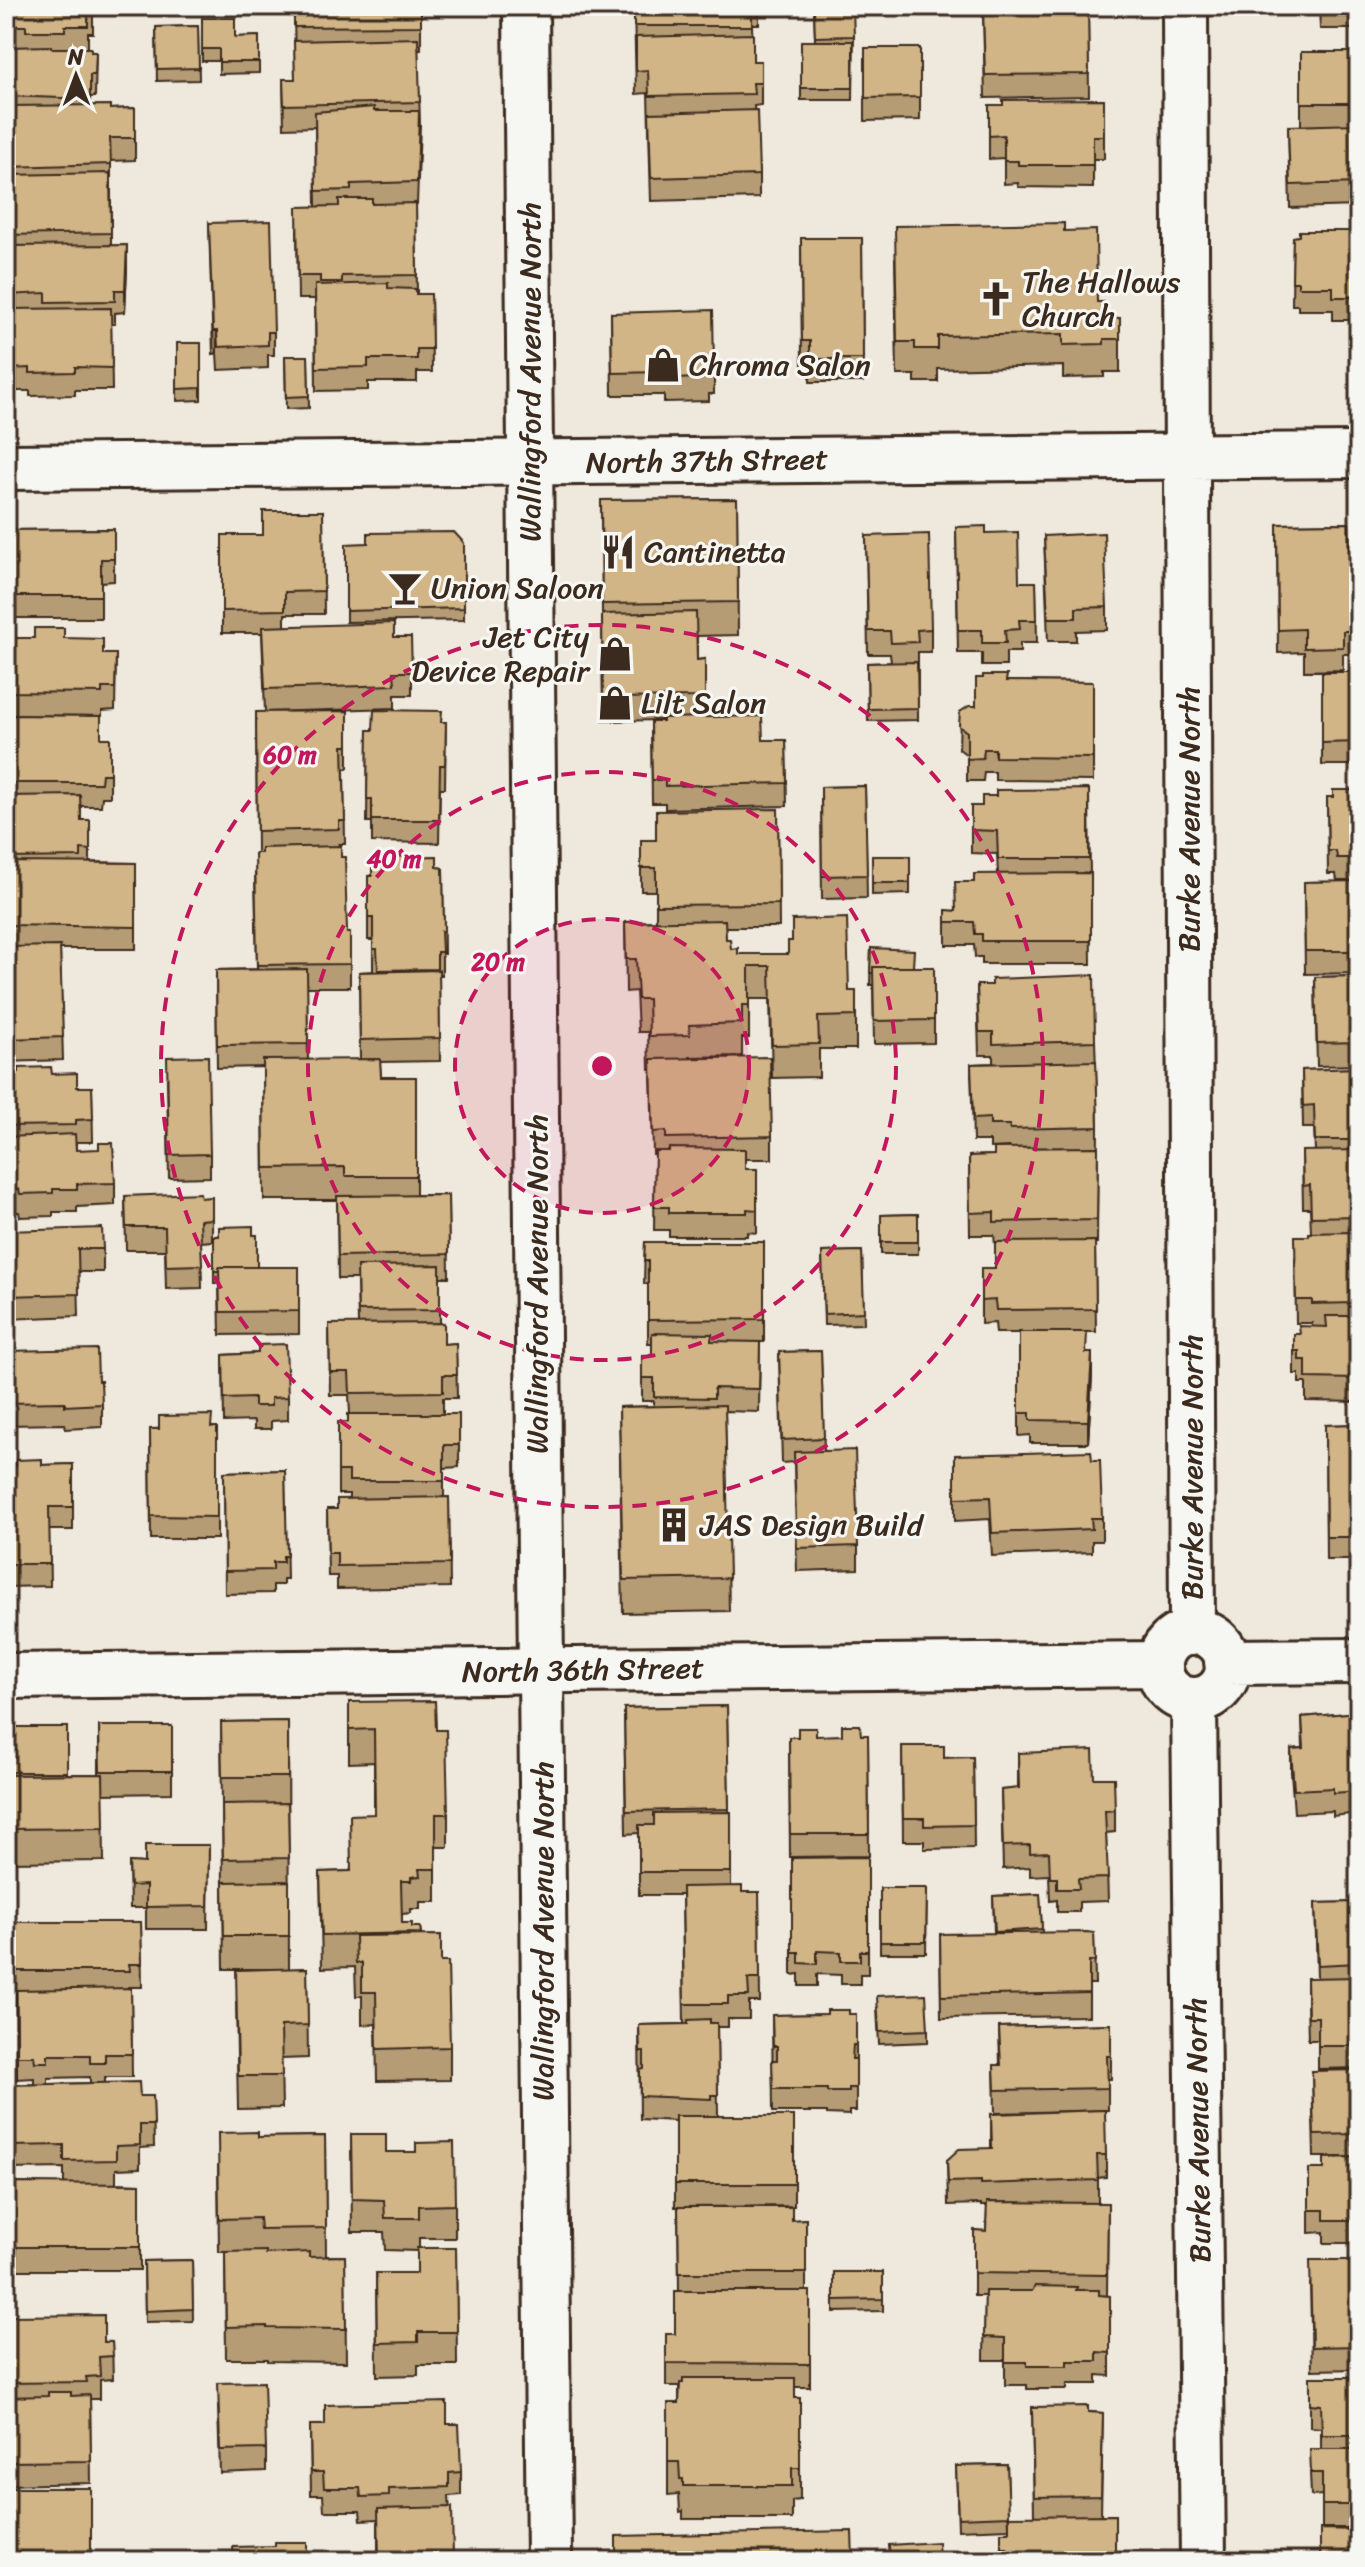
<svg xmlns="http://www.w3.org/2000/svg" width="1365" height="2567" font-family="Sriracha,sans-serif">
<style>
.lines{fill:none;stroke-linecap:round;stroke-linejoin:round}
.minor-casing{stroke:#3b2a1e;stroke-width:50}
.tertiary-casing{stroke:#3b2a1e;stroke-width:50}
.minor{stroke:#f6f6f2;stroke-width:44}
.tertiary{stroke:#f6f6f2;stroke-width:44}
.wall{fill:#b59c74;stroke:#3b2a1e;stroke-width:2;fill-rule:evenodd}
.shaded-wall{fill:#937f5e;stroke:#3b2a1e;stroke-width:2}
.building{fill:#d2b587;stroke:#3b2a1e;stroke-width:2}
.ring{fill:none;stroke:#c2185b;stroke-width:4;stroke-dasharray:14 10}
.labels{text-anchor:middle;stroke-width:6;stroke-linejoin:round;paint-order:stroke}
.poi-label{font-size:30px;fill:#3b2a1e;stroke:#f6f6f2;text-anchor:start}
.street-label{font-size:30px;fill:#3b2a1e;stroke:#f6f6f2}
.centre{fill:#c2185b;stroke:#f6f6f2;stroke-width:4}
.ring-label{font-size:24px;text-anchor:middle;font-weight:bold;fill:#c2185b;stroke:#f6f6f2;stroke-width:6;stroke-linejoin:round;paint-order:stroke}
</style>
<rect width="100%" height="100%" fill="#efe9dd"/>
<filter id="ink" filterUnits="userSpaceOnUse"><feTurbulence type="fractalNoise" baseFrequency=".0125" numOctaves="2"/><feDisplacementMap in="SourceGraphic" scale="16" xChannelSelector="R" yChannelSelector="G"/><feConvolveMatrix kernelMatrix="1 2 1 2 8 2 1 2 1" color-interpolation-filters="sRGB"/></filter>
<g filter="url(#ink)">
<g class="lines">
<g class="minor-casing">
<path id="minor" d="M1185 6 1192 1633
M6 467 1359 455
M1160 1666a34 34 0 1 1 68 0a34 34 0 1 1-68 0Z
M1227 1662 1359 1661
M6 1676 1160 1664
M1194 1700 1203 2561"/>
</g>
<g class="tertiary-casing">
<path id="tertiary" d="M526 6 549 2561"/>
</g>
<use href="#minor" class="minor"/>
<use href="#tertiary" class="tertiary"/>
</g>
<path class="wall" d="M6 6H93V33H88V48L91 52H96L95 97H90V105L110 109 135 108V160L111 161V245L127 268 125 312 115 313V324H111L112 390H75V395L30 396V391H6Z
M294 6H421V49H418L420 125 417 204 416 205 417 294H431L432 372H417V382H368V390L316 391 315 299H298L297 229 316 206 315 127 284 128 283 79H295Z
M634 6H759V24H752L753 61H761V105L754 106 759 175V198L651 201 648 93 636 94Z
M959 6H1071V7H1088L1089 96 985 98 983 11H959Z
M1319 6H1359V29H1320Z
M814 10 854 36 853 100H801V41H815Z
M202 18 235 37 259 36V73L219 74V61H202Z
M198 26 199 80 157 81 156 27Z
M865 48H920V120L865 121Z
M1301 52H1359V206L1290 208 1288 126H1301Z
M1104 99V159H1093V188L1018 187V183L1004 184V158L989 159V105H1003Z
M209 223 274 332V355H268V368L218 370 217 353 213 354Z
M1064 231 1104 318H1120V372H1104V377L1063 378V366L938 369V382H915V375H897L895 259Z
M1359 231V320H1333V310H1298V305H1292L1293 237Z
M801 238H862L863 382H810V363L802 364Z
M611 313 714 371V394H709V401L664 402V395H612Z
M177 343H201V400L177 401Z
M285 356H308L309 408 286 409Z
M737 499 738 635 697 636V660L705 659V717L763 740H786L787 806 665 809V803H652L651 721 663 720 603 721 601 500Z
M323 511 324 614H285V626L394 637 412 672V695H395V708L265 712 262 633H222V535H263Z
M1349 523 1351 654H1343V670L1304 671V652L1278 653 1277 524Z
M956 527 986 533 1019 582H1036L1037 643H1020V652H1006V666H982V653H958Z
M114 529V581L101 582V618H6V530Z
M866 536 931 629V652H918V720L868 721 867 663 891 662 890 654H868Z
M1044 536 1107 607V630L1076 631V641H1048Z
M464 543V620L346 622V544Z
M6 638H64L103 654H116L115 710 102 711V716L6 715Z
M1322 672H1359V765H1322Z
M1007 681 1093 682V781L995 780V772H984L983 781H967V755L959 749 960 712 976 706Z
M348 711V768L344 769 345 844H339V846L347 933H350V987H307L308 1060H360L359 972 373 971V940H368V876L437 867 443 868 444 954H442V975H439L440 1061 380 1062 381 1077H416V1195H448L449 1277H440V1323L444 1344 456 1343 457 1398H443V1414H459V1467L444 1468V1497H449L450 1587 337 1589V1576H328L327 1509H337L349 1499V1494H338V1422H348L350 1414 349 1395H330L329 1324H358L357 1279H338L337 1200H264L263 1067 217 1068 216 970 257 969 255 875 257 853 256 712Z
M6 715 101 738H110V797H102L101 806H81V820H90V862L136 863V949H60L63 1060 6 1062Z
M446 722 445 788H440L439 843 372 842V822H367L368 730H373Z
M865 786 867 898 822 899 821 787Z
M1089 789 1091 964H982V957H975L974 945H946V910L955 911 974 882 998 874 997 854 971 853V806H982L996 796Z
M1359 790V881H1337L1336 874H1328L1327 797H1333Z
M778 809 779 927H725L726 939 731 949 738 954 849 991H856V1049H819V1077L772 1078 770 999H749V1038H742V1056L690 1057 772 1136V1159H745V1169H757V1233L747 1232V1236H669V1230H654L655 1154H653L651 1069H649L648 1032H638L636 991 626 992 625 922 656 921V891H641V840H656Z
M872 856H910V894L872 895Z
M1359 881V973L1305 974 1304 882Z
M871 948 914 967H934V1043L874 1044 873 985H870Z
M1359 976V1065L1317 1066 1315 977Z
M977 985 1095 1041 1098 1127 1097 1243H1095L1096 1332H1078L1087 1353 1092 1376 1088 1443H1030V1435L1019 1436V1333H996L995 1323 981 1324V1268H995V1245L994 1235H970L969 1156 994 1155 1010 1147 990 1148V1141H973L971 1064 993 1063V1055H979Z
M1359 1068V1239H1353V1240H1359V1402L1306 1401V1383H1299V1374H1294V1334H1300L1312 1326V1323H1296L1295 1259 1311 1233 1310 1208H1303L1302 1151H1315L1314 1128H1303L1302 1070Z
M6 1073 52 1074 77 1087H92L93 1142H76V1150L115 1183V1205L77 1207V1212H53V1216L20 1217 19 1212H6Z
M167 1080 210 1154V1177L169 1178Z
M125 1196 201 1198 212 1197V1241L201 1242 202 1288 166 1289 165 1250H126Z
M918 1214V1254H881V1215Z
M6 1231 103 1249V1272H78L79 1316 6 1319Z
M253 1235 257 1267H299V1334L220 1335 219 1283H214V1236Z
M645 1242H764V1342H758H760L759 1412 725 1411 729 1611 623 1613 619 1407 654 1406V1401H642V1355H652V1343H648V1284H644Z
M862 1251 864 1324 824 1325 822 1252Z
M258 1345 288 1397V1420L271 1421V1429H254V1421L224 1422 223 1355 258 1353Z
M6 1351 102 1404V1427L65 1429V1424L6 1425Z
M821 1351 824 1451 858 1546V1569L797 1571 794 1462 782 1463 779 1352Z
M1359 1424V1560H1326L1325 1425Z
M217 1427V1539H151L150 1429Z
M955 1455 1092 1460 1102 1518V1541H1092V1552L992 1556 990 1519 955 1521Z
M73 1464V1530H49L50 1586 6 1587V1466Z
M285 1470 287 1579H283V1585H273V1593L225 1594 224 1472Z
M349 1702 436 1730 448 1814V1847H436V1902H420V1909H411V1913L402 1914V1923L412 1927H420L421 1935 441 1962 450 2047V2080L377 2081 376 2024 362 2025V1996H356L355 1967 322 1968 320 1872 350 1871 374 1814V1762L349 1763Z
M727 1706 729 1812H731V1886L742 1892H759L760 2002H749V2019H728V2027H717L718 2116H794V2206L685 2207 792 2220 806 2219V2291H810V2387H795V2398H800V2500L792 2501V2519H683V2511L680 2512 679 2494 668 2495V2403H679V2386H666V2334H675L679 2291 678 2207H675V2121L640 2119 639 2025 684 2024 682 1895H639V1833L626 1834 624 1708Z
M1359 1712V1813L1333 1816V1811L1294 1813 1291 1772V1749L1303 1748 1302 1717Z
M288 1721 289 1969 307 1968 308 2058 281 2059 282 2108 238 2109 236 2002 284 1969H224L221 1722Z
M99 1726H172V1793L103 1794 104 1861 6 1862V1727H67V1774H99Z
M868 1735 869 1856 790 1857 789 1737Z
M902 1746 944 1758 973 1757 974 1848 924 1849V1841H903Z
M1018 1753 1094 1778 1115 1810V1832L1106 1833 1108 1901 1079 1902V1912H1057V1900L1050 1901 1049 1875 1030 1876V1867L1003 1869 1001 1790 1018 1789Z
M209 1845 208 1929H146V1908H130L129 1862 145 1863Z
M868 1857V1974H860V1984H841V1975L817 1974V1986H799V1974L792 1975V1858Z
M880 1888H927L926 1953H880Z
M1040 1894 1042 1933H1094L1095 1984H1089V2016L941 2018 940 1934 994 1933 993 1896Z
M1359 1902V2068L1318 2069V2040H1308L1307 2001V1978H1317L1315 1903Z
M6 1922H141L142 1987H130L131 1988 132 2077H105V2083L140 2096H153L154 2147 140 2148V2168L116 2169V2183L140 2184V2270H10V2183L64 2184V2168L10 2169V2085L34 2084V2078L17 2079 16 1994H6ZM90 2077V2083L48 2084V2078Z
M877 2008 928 2030V2042L879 2044Z
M856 2014V2111H849V2115L827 2114V2112H773L772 2015Z
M1111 2024V2079H1108V2110L995 2113 994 2065H1000L999 2027Z
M1359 2070V2157H1314L1312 2071Z
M991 2114 1106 2155V2177L1098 2178V2203H1108L1107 2296H1110V2376L1097 2375V2384H1067V2389H1027V2385H1005V2360H984L985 2296H974V2230L986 2231 987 2206H981V2204L948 2205 947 2160 991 2148Z
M351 2134 386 2152 455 2205V2238H419V2248H456L457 2365H418V2375L377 2376 376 2273H417V2251L385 2250 384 2232H352Z
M325 2136 326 2256H345L346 2362 267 2361V2359H226L225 2252H219L218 2166 258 2137Z
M1359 2157V2369L1312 2370 1310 2283 1354 2260 1353 2243H1324V2232L1309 2233V2169H1324Z
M192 2260 193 2321 145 2322 144 2261Z
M834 2272H883V2311L834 2312Z
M6 2337 112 2342 113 2379 100 2380V2399H90L91 2483 6 2485Z
M1310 2377H1359V2528H1322V2495L1311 2496 1310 2472 1321 2449V2428L1310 2427Z
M218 2406 266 2449V2471L220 2473Z
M1032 2407 1103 2413 1101 2515H1115V2561H1001V2532H1009L1034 2515Z
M447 2424 461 2472V2495L449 2496 453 2561H378V2519L361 2520 360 2511H324L323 2495H311L310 2425Z
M1007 2465 1009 2528 958 2530 956 2466Z
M6 2488H91V2561H6Z"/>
<path class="shaded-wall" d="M127 245V268L125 312V290Z
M213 331H217V353L213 354Z
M1092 1353V1376L1088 1443V1421Z"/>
<path class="building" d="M6 6H93V10H88V26H65V31H26V26H6Z
M294 6H421V26L294 27Z
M634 6H752V26H634Z
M1002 6H1023V8L1088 7 1089 74 985 75 983 8H1002Z
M853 9 854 36 815 37 814 10Z
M202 18H235V37L259 36V62H219V49H202Z
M198 26 199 68 157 69 156 27Z
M753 34V61H761V83H753L754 94 649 96 648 70 636 71V37Z
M418 38 420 102 284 105 283 79H295L294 41Z
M801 41H853V88H801Z
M51 46V48H91V52H96L95 75H90V99L6 96V47Z
M865 48H920V97L865 98Z
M1301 52H1359V103H1301Z
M1104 99V136H1093V165H1018V161H1004V135L989 136V105H1003V100Z
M110 105V109L135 108V138H110L111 164 6 167V106Z
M374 107V111H419L417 182 351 184V190L316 191 315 112Z
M757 110 759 175 651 178 649 113Z
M1359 124V183L1290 185 1288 126Z
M110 173 111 233 6 235V175Z
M339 199H372V204L416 203 417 275 342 276V282H320V276H298L297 207 339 206Z
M271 221 274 332H268V345L218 347 217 331H213L209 223Z
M1064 223V231L1096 230 1097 302H1104V318H1120V339H1104V344L1063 345V334L938 336V349H915V342H897L895 226Z
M1299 231H1359V297H1333V287H1298V282H1292L1293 237 1299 236Z
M801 238H862L863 359H810V341H802Z
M127 245 125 290H115V301L46 302V293L6 295V246Z
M388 283V288L416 289V294H431L432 349H417V359H368V367L316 368 315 285Z
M111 308 112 368 75 367V372L30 373V368L6 369V309Z
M713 310 714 371H709V378L664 379V372L612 373 611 313Z
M177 343H201V388L177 389Z
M285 356H308L309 396 286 397Z
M737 499 738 602 602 604 601 500Z
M263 511H323L324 591 285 592V610L222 611V535H263Z
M1349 523 1351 631H1343V647L1304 648V629L1278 630 1277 524Z
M986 526V533L1018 532 1019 582H1036L1037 620H1019L1020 629 1005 630 1006 643H982V630H958L956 527Z
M114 529V559H101V596H6V530Z
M454 532 464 543V608L346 611V544L368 543V533Z
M1104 533 1107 607 1076 608V618H1048L1044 536Z
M929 534 931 629 917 630 918 642 891 643 890 631H868L866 536Z
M696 612 697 660 705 659V697L603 698 602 614Z
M394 623V637H411L412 672H394L395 685 265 689 262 627Z
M34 628H64V638L103 639V654H116L115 688H102V693L6 692V638H34Z
M917 662 918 708 868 709 867 663Z
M1322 672H1359V742L1322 743Z
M983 675H1007L1006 681 1093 682V758L995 757V749H984L983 758 967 759V732L959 726 960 712 969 706H976V678H983Z
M374 710 442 711 441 722H446L445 765H440L439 820H372V799H367L368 730H373Z
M348 711V746H343L345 821H339V829L257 831 256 712Z
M6 715 101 716V738H110V774H102L101 783H6Z
M762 716 763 740H786L787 783 665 786V780H652L651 721H663V718Z
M865 786 867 875 822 876 821 787Z
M1089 789V859H998L997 831 971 830V806H982V796H996V790Z
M1333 790H1359V858H1337L1336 851H1328L1327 797H1333Z
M80 795 81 820H90V850L81 849V857L6 858V796Z
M778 809 779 904 656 905V868H641V840H656V811Z
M341 846V857H345L347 933H350V964L257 965 255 853H261V848Z
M437 856V867L443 868 444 931H441L442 952H437V969L378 970 377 949H373V918H368V876H372V857Z
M872 856H910V883H872Z
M6 862 136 863V927L6 925Z
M1091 873V941H982V934H975L974 922H946V910L956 911 955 882H974V874Z
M1359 881V951H1305L1304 882Z
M847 918 849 991H856V1016L818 1017 819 1044 772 1045 770 966H749V1005H742V1023L689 1025 690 1035 649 1036 648 999H638L636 959H626L625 922 725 920 726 939H730L731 949 738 948V954H788V941H792V920Z
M60 946 63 1037 6 1039V947Z
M871 948 914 950 913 967H873V973H870Z
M873 967H934V1020L874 1021Z
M307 969 308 1044 217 1045 216 970Z
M439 970 440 1038 360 1040 359 972Z
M1094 975 1095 1041 993 1044V1032H979L977 985H992V979Z
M1359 976V1042L1317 1043 1315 977Z
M208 1056 210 1154 169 1155 167 1057Z
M770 1057 772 1136 666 1138V1131L653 1132 651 1059Z
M380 1059 381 1077H416V1176H345V1167L264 1168 263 1060Z
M1096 1061 1098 1127 1010 1129V1125H990V1118L973 1119 971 1064Z
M51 1067 52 1074 77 1073V1087H92L93 1119 76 1120V1125L6 1126V1073L19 1072V1068Z
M1359 1068V1140H1315L1314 1105 1303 1106 1302 1070Z
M75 1134 76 1150 99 1149V1143H113L115 1183 77 1184V1189H53V1193L20 1194 19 1189H6V1137Z
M1098 1147 1097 1220 994 1222V1212L970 1213 969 1156 994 1155V1148Z
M669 1148 745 1149V1169H757V1210L747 1209V1213H669V1207H654L655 1151H669Z
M1359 1150V1216L1311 1217 1310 1185 1303 1186 1302 1151Z
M200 1193 201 1198 212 1197V1219L200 1220 202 1265 166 1266 165 1227H126L125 1196Z
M448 1195 449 1254 338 1256 337 1196Z
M918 1214V1242H881V1215Z
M253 1226V1235H257V1267H219V1271H214V1236H219V1227Z
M102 1228 103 1249H78L79 1294 6 1296V1231Z
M1352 1232 1353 1240H1359V1309H1354V1303L1312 1304V1300H1296L1295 1236H1309V1233Z
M1095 1241 1096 1309 996 1310 995 1300 981 1301V1268H995V1242Z
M645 1242H764V1319L648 1320V1261H644Z
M862 1251 864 1312 824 1314 822 1252Z
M440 1265V1310L358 1311 357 1266Z
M219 1267H299V1311L220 1312Z
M1326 1316H1359V1379L1306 1378V1360H1299V1351H1294V1334H1300L1299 1326 1327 1327Z
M444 1323V1344L456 1343 457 1375H443V1392L350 1393 349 1372H330L329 1324Z
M1019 1332H1087L1086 1353H1092L1088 1421 1030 1420V1413H1019Z
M652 1333 712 1334 711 1341 760 1342 759 1389 714 1388V1398L654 1397V1378H642V1355H652Z
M286 1344 288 1397 271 1398V1406H254V1398L224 1399 223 1355 258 1353V1345Z
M97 1349 98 1381H101L102 1404 65 1406V1402L6 1403V1351Z
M821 1351 824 1438 782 1440 779 1352Z
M725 1405 729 1578 623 1580 619 1407Z
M348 1414H459V1445H444V1481H349V1471H338V1422H348Z
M212 1415 211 1427H217V1517L151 1516 150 1429H159V1416Z
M1359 1424V1537H1326L1325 1425Z
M855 1450 858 1546 797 1548 794 1452Z
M1091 1451 1092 1460H1100L1102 1518H1091L1092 1529 992 1533 990 1497 955 1498V1455Z
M42 1459V1465L73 1464V1507H49L50 1564H6V1466H16V1460Z
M285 1470 287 1556H283V1562H273V1570L225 1571 224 1472Z
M449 1497 450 1564 337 1566V1553H328L327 1509H337V1499Z
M435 1701 436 1730H446L448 1814H436V1869H419L420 1876 411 1877V1881H401L402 1923H412V1927H420L421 1933 322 1935 320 1872 351 1871 350 1815 375 1814 374 1729 349 1730V1702Z
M727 1706 729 1809 626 1811 624 1708Z
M1359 1712V1791L1333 1793V1788L1294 1790 1291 1749 1304 1748 1302 1717Z
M288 1721V1777H222L221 1722Z
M842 1725H860L861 1735H868L869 1834H790L789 1737H798V1728H816V1736L842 1735Z
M99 1726H172V1771H100Z
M6 1727H67V1772H6Z
M902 1746H944V1758L973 1757 974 1825 924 1826V1818H903Z
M1093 1750 1094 1778H1114L1115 1810 1105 1811 1108 1878 1078 1879 1079 1889H1057V1878H1050L1049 1852 1030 1853V1845L1003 1846 1001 1790 1019 1788 1018 1753Z
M103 1774 104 1828 6 1829V1775Z
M288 1803 289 1858 223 1859 222 1804Z
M731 1812V1872H639V1825H654V1813Z
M145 1845H209L208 1906 146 1907V1885L130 1886 129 1862 145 1863Z
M868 1857V1951H860V1961H841V1952L817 1951V1964L799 1963V1952H792V1858Z
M289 1881V1936H224L223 1882Z
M742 1886V1892H759L760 1979H748L749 1996H728V2004H684L682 1887Z
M880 1888H927L926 1942H880Z
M1040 1894 1042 1929 995 1932 993 1896Z
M1359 1902V1963L1318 1965 1315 1903Z
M6 1922H141L142 1964H129L130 1971H6Z
M1087 1932 1094 1933 1095 1961H1089V1993L941 1996 940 1934Z
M441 1935V1962H448L450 2047 377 2049 376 1992H362V1963H356L355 1936Z
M307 1968 308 2025 281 2026 282 2076H238L236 1970Z
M1359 1977V2046H1318V2017H1308L1307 1978Z
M131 1988 132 2054H105V2063H90V2055H48V2062H35L34 2056H17L16 1990Z
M926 1994 928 2030 879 2032 877 1996Z
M827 2010H849V2014H856V2045H853L852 2059H856V2088H849V2092H827V2089H773L772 2060H777V2046H773L772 2015 827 2014Z
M710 2019V2023H717L718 2095H711V2099L640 2096V2070L644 2069V2052H640L639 2025 688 2024V2020Z
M1111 2024V2056H1107L1108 2088 995 2090 994 2065H1001L999 2027Z
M1359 2070V2134L1314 2135 1312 2071Z
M139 2082 140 2096H153L154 2125H140V2145L116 2146V2160L64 2161V2145L10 2146V2085Z
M1105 2110 1106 2155H1097L1098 2180 981 2184V2181L948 2182 947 2160 959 2149 992 2148 991 2114Z
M675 2116H794V2184H675Z
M258 2132V2137L325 2136 326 2228 260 2229 259 2218 219 2219 218 2133Z
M351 2134H386V2152H416V2143L454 2142 455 2205 419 2206V2218H385L384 2200 352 2199Z
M1359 2157V2239H1354L1353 2220H1324V2210H1309V2169H1324V2158Z
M10 2183 140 2184V2247H10Z
M987 2202 1108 2203 1107 2275 974 2273V2230L986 2231Z
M678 2207H792V2220L806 2219V2273H679Z
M417 2248H456L457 2332H418V2342L377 2343 376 2273H417Z
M266 2251V2254L309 2252V2257L345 2256 346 2329 267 2328V2326L226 2327 225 2252Z
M192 2260 193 2309 145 2311 144 2261Z
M1310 2260H1359V2346L1312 2347Z
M834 2272H883V2299L834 2300Z
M1035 2286 1077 2287 1076 2290H1099V2295L1110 2296V2353L1097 2352V2361H1067V2366H1027V2362H1005V2338L984 2337 985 2291H1032Z
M675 2291H810V2364L666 2363V2334H675Z
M104 2315V2342H112L113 2356 99 2357 100 2376 86 2377 87 2382 6 2383 7 2316Z
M1310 2377H1359V2435H1322L1321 2405 1310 2404Z
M683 2378H795V2398H800V2468H792V2486H683V2479H680L679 2462H668V2403H679L680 2383H683Z
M264 2382 266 2449 220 2450 218 2383Z
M48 2392H71V2396L90 2395 91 2461 6 2462V2397L48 2396Z
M447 2402V2424H459L461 2472 449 2473V2487L389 2489V2496L361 2497 360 2488H324L323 2472H311L310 2425H325V2405Z
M1088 2406V2412L1103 2413 1101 2496 1034 2497 1032 2407Z
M1310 2449H1359V2505H1322V2473H1311Z
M1007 2465 1009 2516 958 2518 956 2466Z
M6 2488H91V2553H6Z
M452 2507 453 2561H379L378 2509Z
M1115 2515V2559H1105V2561H1007V2548H1001V2532H1009V2516Z
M1320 2529 1357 2530V2536H1359V2561H1320Z
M852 2531 853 2561H616V2536Z
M275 2542H307V2561H234L233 2547 275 2546Z
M938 2542 939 2561H890L889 2545Z
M207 2557V2561H137V2559Z"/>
</g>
<circle cx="602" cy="1066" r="147" fill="#c2185b" fill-opacity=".12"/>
<g class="ring">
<circle cx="602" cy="1066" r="147"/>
<circle cx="602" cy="1066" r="294"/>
<circle cx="602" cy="1066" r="441"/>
</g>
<defs>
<g id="church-bare" transform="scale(2.76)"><path d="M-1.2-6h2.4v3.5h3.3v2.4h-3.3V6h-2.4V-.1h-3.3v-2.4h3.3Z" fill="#3b2a1e" stroke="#f6f6f2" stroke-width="2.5" paint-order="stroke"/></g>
<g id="shop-bare" transform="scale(2.76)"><path d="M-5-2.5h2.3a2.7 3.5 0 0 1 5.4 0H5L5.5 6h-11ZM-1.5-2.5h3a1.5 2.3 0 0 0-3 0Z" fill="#3b2a1e" stroke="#f6f6f2" stroke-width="2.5" paint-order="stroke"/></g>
<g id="restaurant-bare" transform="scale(2.76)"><path d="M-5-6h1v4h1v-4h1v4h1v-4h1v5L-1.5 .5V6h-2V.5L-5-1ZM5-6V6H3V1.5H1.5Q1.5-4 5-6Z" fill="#3b2a1e" stroke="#f6f6f2" stroke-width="2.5" paint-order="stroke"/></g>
<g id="bar-bare" transform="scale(2.76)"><path d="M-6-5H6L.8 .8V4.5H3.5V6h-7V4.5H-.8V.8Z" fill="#3b2a1e" stroke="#f6f6f2" stroke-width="2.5" paint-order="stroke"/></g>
<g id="building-bare" transform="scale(2.76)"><path d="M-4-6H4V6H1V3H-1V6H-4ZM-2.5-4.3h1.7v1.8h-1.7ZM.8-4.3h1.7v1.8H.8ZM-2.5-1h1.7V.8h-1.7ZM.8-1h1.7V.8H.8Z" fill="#3b2a1e" stroke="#f6f6f2" stroke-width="2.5" paint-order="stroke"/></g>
</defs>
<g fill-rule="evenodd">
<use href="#church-bare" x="996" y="299"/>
<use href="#shop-bare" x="663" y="365"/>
<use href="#restaurant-bare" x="618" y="552"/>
<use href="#bar-bare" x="405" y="588"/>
<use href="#shop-bare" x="615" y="654"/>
<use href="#shop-bare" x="615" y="703"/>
<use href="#building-bare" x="674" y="1525"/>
</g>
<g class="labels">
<g class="poi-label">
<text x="1022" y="292">The Hallows<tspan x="1022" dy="34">Church</tspan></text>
<text x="689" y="375">Chroma Salon</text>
<text x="644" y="562">Cantinetta</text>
<text x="431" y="598">Union Saloon</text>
<text x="589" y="647" text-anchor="end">Jet City<tspan x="589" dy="34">Device Repair</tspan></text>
<text x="641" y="713">Lilt Salon</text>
<text x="700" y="1535">JAS Design Build</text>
</g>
<g class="street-label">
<text transform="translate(530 372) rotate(-90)" y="10">Wallingford Avenue North</text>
<text transform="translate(707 461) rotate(-1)" y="10">North 37th Street</text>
<text transform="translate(1189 819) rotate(-90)" y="10">Burke Avenue North</text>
<text transform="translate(537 1284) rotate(-90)" y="10">Wallingford Avenue North</text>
<text transform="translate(1192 1467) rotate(-90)" y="10">Burke Avenue North</text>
<text transform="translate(583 1670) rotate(-1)" y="10">North 36th Street</text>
<text transform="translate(543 1931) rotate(-90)" y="10">Wallingford Avenue North</text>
<text transform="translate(1198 2130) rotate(-91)" y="10">Burke Avenue North</text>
</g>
</g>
<circle cx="602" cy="1066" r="12" class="centre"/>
<g class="ring-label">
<text x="290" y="763">60 m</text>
<text x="394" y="867">40 m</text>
<text x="498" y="970">20 m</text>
</g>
<rect width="1365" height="2567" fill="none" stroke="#f6f6f2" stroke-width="32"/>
<rect x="16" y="16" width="1333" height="2535" fill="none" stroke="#3b2a1e" stroke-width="3" filter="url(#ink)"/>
<g transform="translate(76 76) rotate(359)" stroke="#f6f6f2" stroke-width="6" paint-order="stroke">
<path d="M0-6L14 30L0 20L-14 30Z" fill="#3b2a1e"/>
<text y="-12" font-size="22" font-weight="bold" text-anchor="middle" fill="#3b2a1e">N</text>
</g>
</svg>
